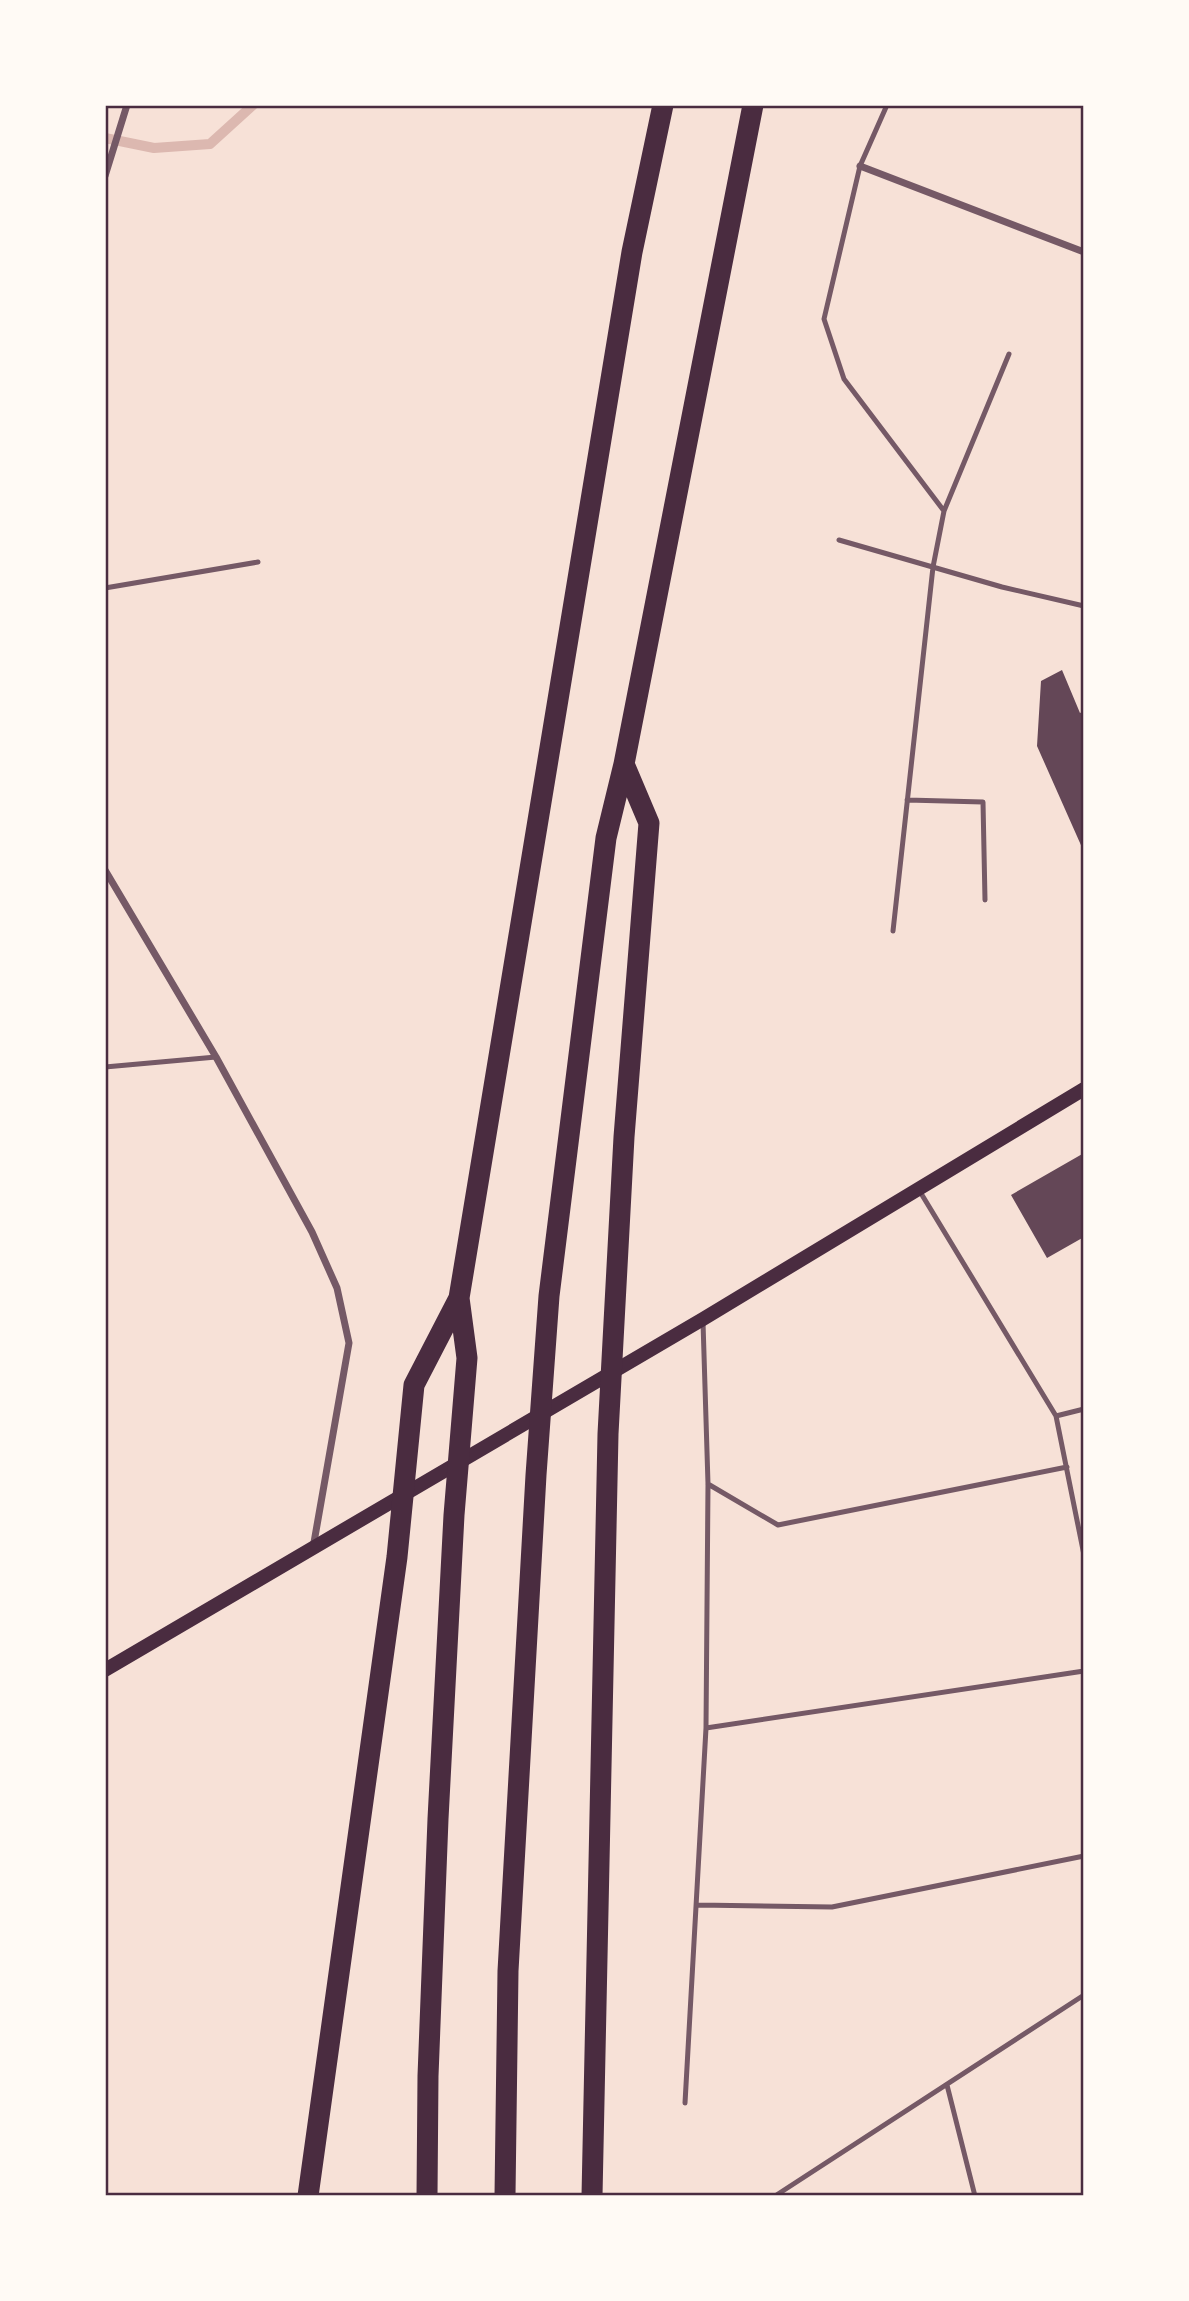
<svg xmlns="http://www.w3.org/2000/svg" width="1189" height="2301" font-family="Overpass,sans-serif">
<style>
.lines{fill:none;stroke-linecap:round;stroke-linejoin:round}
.stream{stroke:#dcb8b0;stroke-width:10}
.building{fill:#644757}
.service{stroke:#755966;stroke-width:5}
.minor{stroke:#755966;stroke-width:7}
.secondary{stroke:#4a2c40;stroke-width:14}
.motorway{stroke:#4a2c40;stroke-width:21}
.neatline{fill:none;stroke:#4a2c40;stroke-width:2.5}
</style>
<rect width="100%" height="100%" fill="#f7e1d7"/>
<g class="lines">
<path class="stream" d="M105 138 154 148 210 144 253 105"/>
</g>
<path class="building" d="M1062 670 1080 713 1084 711V852L1037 746 1041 681Z
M1084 1153V1237L1047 1258 1011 1195Z"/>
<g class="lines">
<path class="service" d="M887 105 860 166 824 319 844 379 944 511
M839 540 1002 587 1084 606
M105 588 258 562
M907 800 983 802 985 900
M893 931 933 567 944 511 1009 354
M105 1067 216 1057
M919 1190 1056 1416 1084 1555
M1056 1416 1084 1409
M708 1484 778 1525 1067 1467
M706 1728 1084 1671
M698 1905 832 1907 1084 1856
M947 2085 975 2196
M685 2103 706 1728 708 1484 703 1322
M775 2196 1084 1995"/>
<path class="minor" d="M860 166 1084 252
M105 176 127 105
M105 870 216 1057 312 1232 337 1288 349 1343 313 1548"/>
<path class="secondary" d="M105 1670 703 1319 1084 1089"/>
<path class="motorway" d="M308 2196 397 1557 414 1385 459 1298
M427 2196 428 2076 438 1819 454 1515 467 1358 459 1298 632 252 663 105
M505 2196 508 1971 536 1475 549 1296 606 838 624 764 753 105
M592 2196 608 1434 624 1137 649 823 624 764"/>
</g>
<rect width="1189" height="2301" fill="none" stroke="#fffaf5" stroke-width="214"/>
<rect x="107" y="107" width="975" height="2087" class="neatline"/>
</svg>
